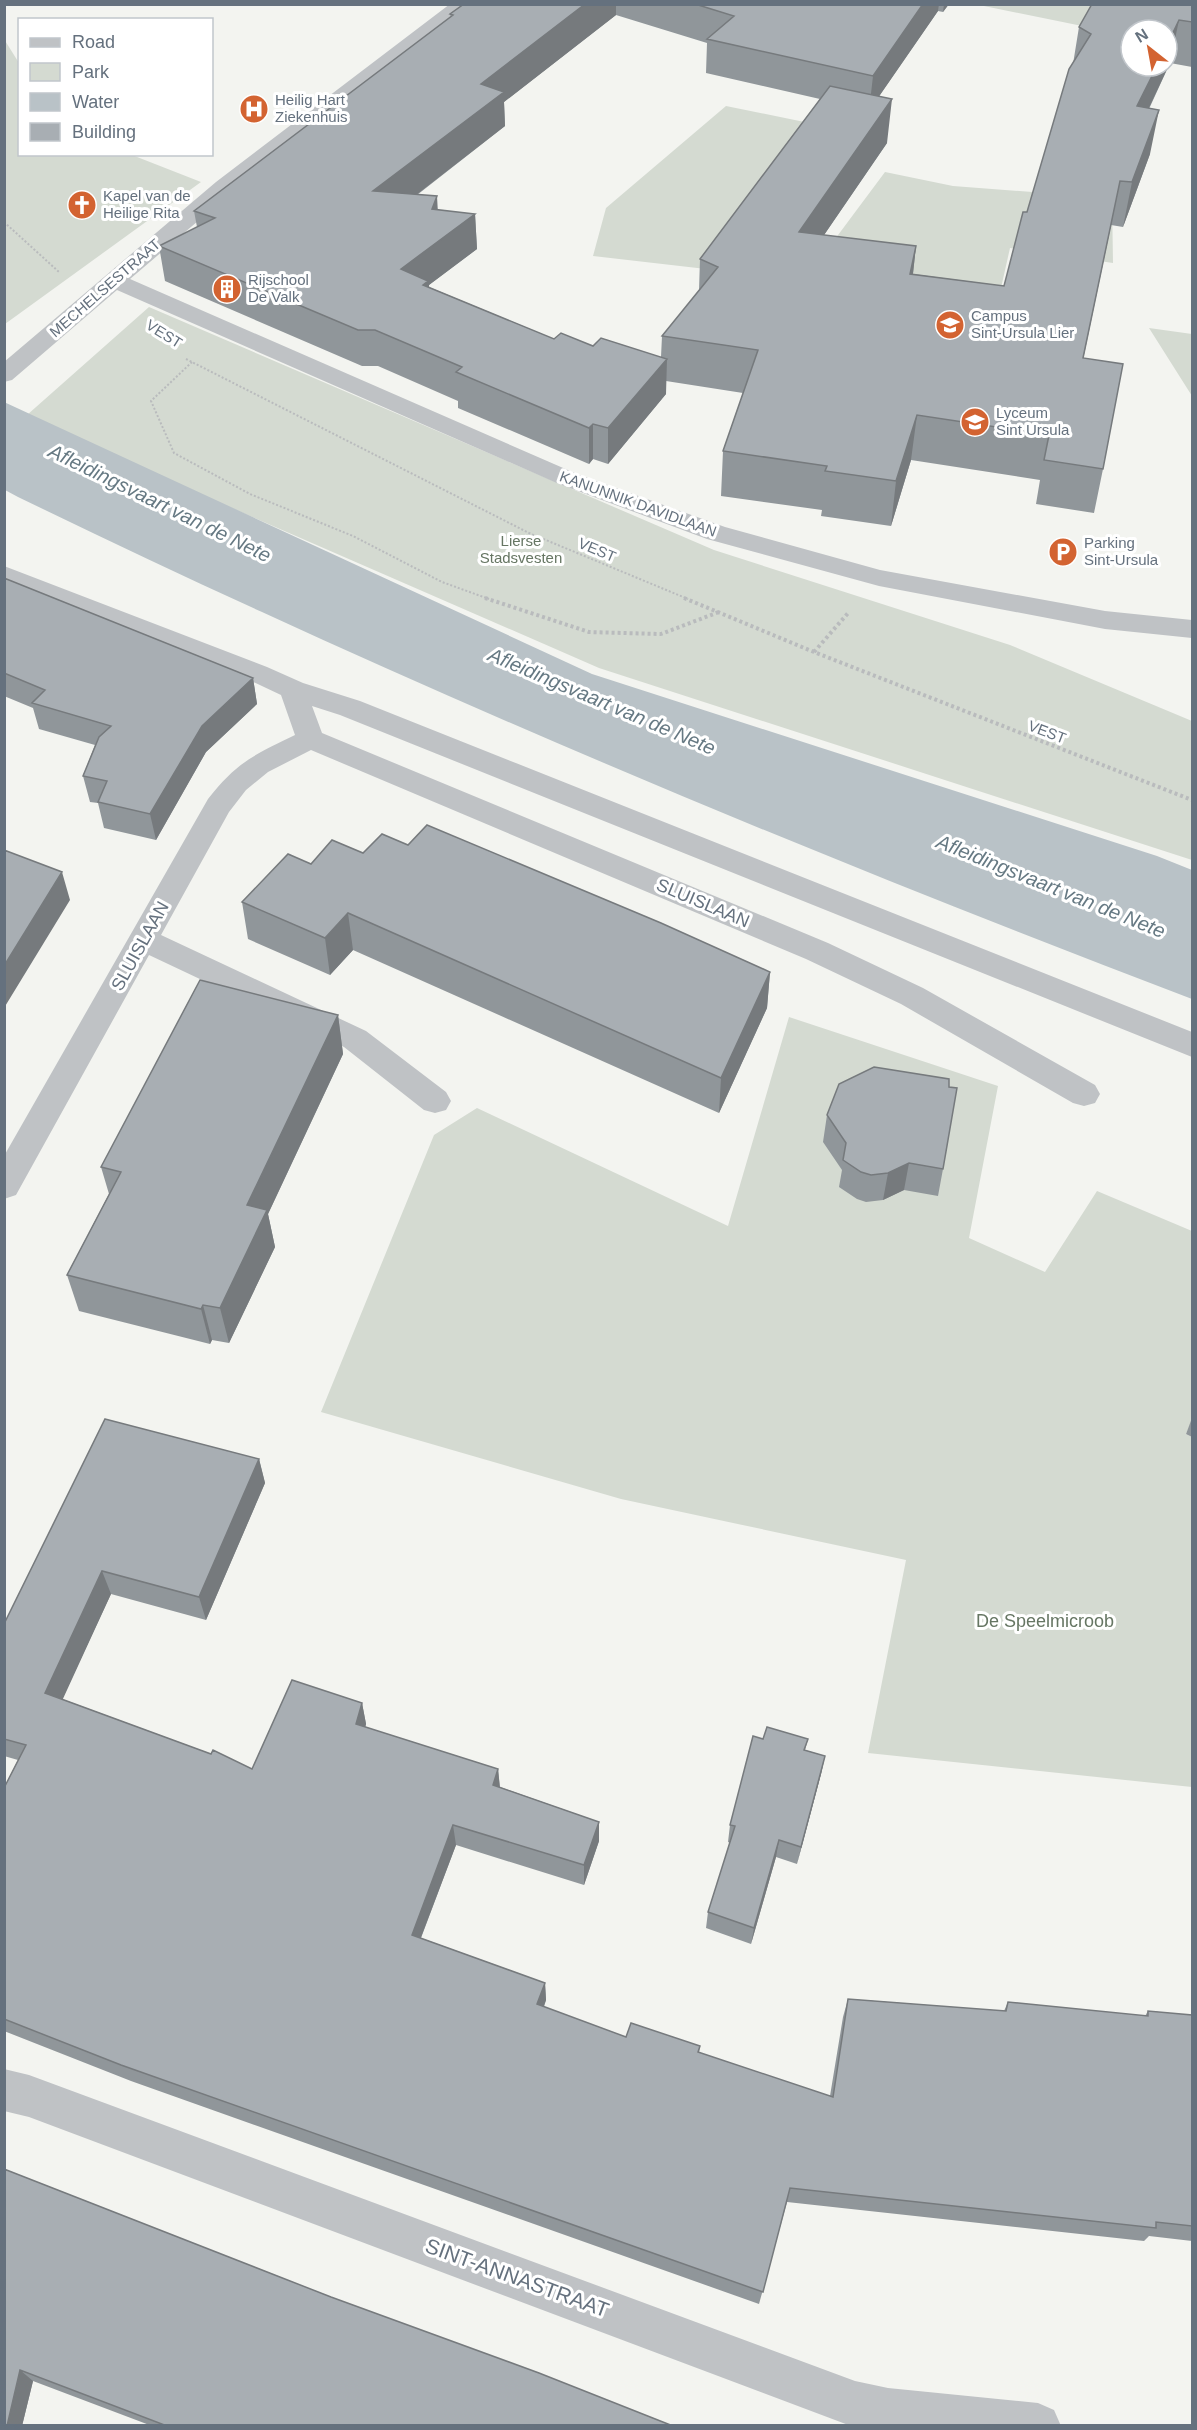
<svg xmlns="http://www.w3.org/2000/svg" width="1197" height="2430" font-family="Helvetica,sans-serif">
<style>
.green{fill:#d4dad1}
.water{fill:#b9c2c7}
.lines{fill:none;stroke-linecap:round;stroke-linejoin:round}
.path-far1{stroke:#b9bbbd;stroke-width:2;stroke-dasharray:2 2;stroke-linecap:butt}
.path{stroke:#b9bbbd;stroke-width:4;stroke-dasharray:3 3;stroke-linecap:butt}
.minor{fill:#bfc2c5;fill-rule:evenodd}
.wall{fill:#90969a;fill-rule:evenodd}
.shaded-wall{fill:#767a7d}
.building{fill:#a8aeb3;stroke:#767a7d;stroke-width:1.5}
.labels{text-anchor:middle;stroke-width:6;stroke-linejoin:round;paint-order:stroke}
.far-poi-label{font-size:15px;fill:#65717e;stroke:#fff;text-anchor:start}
.far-street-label{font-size:15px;fill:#65717e;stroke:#fff}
.far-park-label{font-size:15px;fill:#667663;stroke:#fff}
.street-label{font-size:18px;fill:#65717e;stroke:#fff}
.park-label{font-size:18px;fill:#667663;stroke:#fff}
.water-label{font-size:20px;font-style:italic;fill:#667983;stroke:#fff}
.near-street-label{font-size:21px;fill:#65717e;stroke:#fff}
</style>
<rect width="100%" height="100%" fill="#f3f4f0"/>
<path class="green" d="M979 5H1105L1092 28Z
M4 39 19 63 20 154 132 155 201 182 5 324Z
M726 106 819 125 706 269 593 256 606 208Z
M885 172 953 186 1112 198 1113 263 1010 248 1001 288 812 270Z
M149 307 714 550 1010 645 1192 721V860L599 668 71 438 27 415Z
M1149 328 1192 334V396Z
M789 1017 998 1086 969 1238 1045 1272 1097 1191 1192 1231V1420L1186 1434 1192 1437V1787L868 1753 906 1560 621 1499 321 1412 434 1135 477 1108 728 1226Z"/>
<path class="water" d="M4 402 592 674 1157 856 1192 870V999C879 880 567 752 262 612 180 575 99 536 18 497L5 490Z"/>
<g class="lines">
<path class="path-far1" d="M4 222 59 272
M186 359 529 533 688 599
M192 362 151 401 174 453 250 494 353 536 442 582 489 599"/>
<path class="path" d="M485 598 589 632 661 634 719 612
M684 598 814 652 1192 800
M814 652 849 612"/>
<path class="minor" d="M450 4H473L232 192 130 279 577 474 725 527 880 570 1105 611 1192 620V638L1105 629 879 586 707 539 559 484 117 290 12 380 4 382V362L216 182Z
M4 566 267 667 303 683 360 701 1192 1032V1057L340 715 312 706 322 733 828 943 923 988 1095 1085 1100 1094 1095 1103 1084 1106 1073 1103 901 1004 806 959 311 750 268 772 246 790 229 812 161 935 366 1031 446 1092 451 1101 446 1110 435 1113 424 1110 344 1047 149 955 16 1195 4 1199V1156L208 799C237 762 254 755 295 735L281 695 247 679 4 584Z
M4 2069 29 2075 855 2381 888 2388 1038 2403 1054 2410 1061 2426H851L29 2117 4 2111Z"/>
</g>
<path class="wall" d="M464 4H949L943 12 938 11 879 96 887 143 824 235 916 246 913 274 1004 286 1073 64 1079 27 1192 4V67L1170 63 1149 109 1150 154 1123 227 1111 225 1083 358 1103 469 1094 513 1036 504 1040 480 911 460 891 526 821 516 822 510 721 496 723 451 743 393 666 381V394L608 464 593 459 589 464 458 408V401L378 366H362L165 281 159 246 197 227 194 211 451 17 450 14ZM616 15 707 43 706 73 820 99 700 259 699 291 662 336 661 357 554 339 429 287V285L477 249 475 214 437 210 417 195 505 126 504 102Z
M4 578 253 678 257 704 206 752 156 840 104 828 98 803 90 802 83 776 95 745 39 729 33 708 4 696Z
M408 845 770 972 767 1008 719 1113 353 950 330 975 248 939 242 902 311 864Z
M338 1015 343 1054 268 1214 275 1247 229 1343 212 1340 210 1344 79 1311 67 1275 109 1194 101 1167Z
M827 1115 943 1169 938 1196 904 1190 883 1200 866 1202 857 1199 839 1187 842 1170 823 1142Z
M1192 1418V1437L1186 1434Z
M259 1459 265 1483 206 1620 111 1594 62 1699 252 1769 362 1703 366 1724 365 1727 498 1769 500 1787 599 1822V1841L584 1885 456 1845 421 1938 545 1983 546 2000 544 2007 626 2037 700 2046 699 2053 830 2096 843 2017 848 1999 1004 2011 1008 2002 1145 2016 1148 2011 1192 2015V2241L1149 2236 1144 2241 787 2202 759 2304 131 2081 4 2031V1788L18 1760 4 1756V1624Z
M763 1739H808L805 1750 825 1756 821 1774 797 1864 776 1857 751 1944 706 1928 708 1912 730 1843 728 1842 730 1825Z
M4 2169 331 2297 673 2426H152L33 2381 22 2426Z"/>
<path class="shaded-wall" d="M585 4H616V15L504 102 505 126 376 226 373 191 481 84Z
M923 4H939L938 11 869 111 873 76Z
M944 4H949L943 12Z
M1179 20 1170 63 1129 150 1137 106 1157 66H1167V45Z
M892 99 887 143 796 276 799 232Z
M1159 110 1150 154 1123 227 1132 182Z
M1120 181 1111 225 1074 403 1083 358Z
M437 196 439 232 475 214 477 249 429 285 431 316 401 269 432 209Z
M916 246 911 291 910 274Z
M667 359 666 394 608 464V428Z
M917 415 911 460 891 526 896 481Z
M593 424V459L589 464V428Z
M253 678 257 704 206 752 156 840 150 814 202 726Z
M62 872 70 900 4 1008V966Z
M348 913 353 950 330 975 325 938Z
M770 972 767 1008 719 1113 721 1078Z
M338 1015 343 1054 268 1214 275 1247 229 1343 220 1308 247 1205Z
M909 1163 904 1190 883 1200 888 1173Z
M203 1305 212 1340 210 1344 201 1309Z
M259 1459 265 1483 206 1620 199 1597Z
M102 1571 111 1594 56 1714 45 1693Z
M362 1703 366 1724 361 1745 356 1724Z
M825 1756 821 1774 797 1864 801 1847Z
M498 1769 500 1790 493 1785Z
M599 1822V1841L584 1885V1865Z
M453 1825 456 1845 415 1953 412 1935Z
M779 1840 776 1857 751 1944 754 1928Z
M545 1983 546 2000 538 2021 537 2004Z
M20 2370 33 2381 22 2426H7Z"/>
<path class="building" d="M464 4H585L481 84 504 92 373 191 437 196 432 209 475 214 401 269 428 281 423 285 554 339 561 333 593 346 601 338 667 359 608 428 593 424 589 428 456 372 462 367 375 330H358L159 246 215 218 194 211 453 15 450 14Z
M695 4H923L873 76 707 39 734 16Z
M1092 4H1192V22L1179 20 1167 45V30H1131V66H1157L1137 106 1159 110 1132 182 1120 181 1083 358 1123 364 1103 469 1044 460 1049 435 917 415 896 481 825 471 827 466 723 451 758 350 662 336 718 267 700 259 830 86 892 99 799 232 916 246 910 274 1004 286 1023 212H1027L1069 69 1091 34 1079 27Z
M4 578 253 678 202 726 150 814 98 802 107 781 83 776 99 737 111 726 32 703 45 690 4 673Z
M427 825 661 923 770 972 721 1078 348 913 325 938 242 902 288 854 311 864 332 840 363 853 382 834 408 845Z
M4 850 62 872 4 966Z
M200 980 338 1015 247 1205 267 1210 220 1308 203 1305 201 1309 67 1275 121 1172 101 1167Z
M874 1067 949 1079V1087L957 1088 943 1169 909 1163 888 1173 871 1175 861 1172 843 1160 846 1143 827 1115 839 1084Z
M105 1419 259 1459 199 1597 102 1571 45 1693 211 1754 213 1750 252 1769 292 1680 362 1703 356 1724 498 1769 493 1785 599 1822 584 1865 453 1825 412 1935 545 1983 537 2004 626 2037 631 2023 700 2046 698 2052 833 2097 848 1999 1006 2011 1008 2002 1148 2016V2011L1192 2015V2226L1156 2222V2228L790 2188 763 2292 121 2065 4 2019V1788L26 1745 4 1739V1624Z
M767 1727 808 1739 804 1750 825 1756 801 1847 779 1840 754 1928 708 1912 735 1826 730 1825 753 1736 763 1739Z
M4 2169 331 2297 539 2373 673 2426H167L20 2370 7 2426H4Z"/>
<defs>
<g id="hospital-disc" transform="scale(1.5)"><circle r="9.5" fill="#d36331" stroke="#fff"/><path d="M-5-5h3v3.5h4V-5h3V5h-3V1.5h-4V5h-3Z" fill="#fff"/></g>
<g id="church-disc" transform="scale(1.5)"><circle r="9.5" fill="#d36331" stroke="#fff"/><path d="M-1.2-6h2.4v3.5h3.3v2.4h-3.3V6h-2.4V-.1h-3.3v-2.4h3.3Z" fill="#fff"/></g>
<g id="building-disc" transform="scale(1.5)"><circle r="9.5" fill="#d36331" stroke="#fff"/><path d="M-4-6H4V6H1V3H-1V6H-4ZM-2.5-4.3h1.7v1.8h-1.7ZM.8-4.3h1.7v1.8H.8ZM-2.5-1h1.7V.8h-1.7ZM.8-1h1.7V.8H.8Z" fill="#fff"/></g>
<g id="school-disc" transform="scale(1.5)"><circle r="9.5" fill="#d36331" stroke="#fff"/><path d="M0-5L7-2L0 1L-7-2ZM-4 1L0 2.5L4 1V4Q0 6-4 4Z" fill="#fff"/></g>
<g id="parking-disc" transform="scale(1.5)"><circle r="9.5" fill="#d36331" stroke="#fff"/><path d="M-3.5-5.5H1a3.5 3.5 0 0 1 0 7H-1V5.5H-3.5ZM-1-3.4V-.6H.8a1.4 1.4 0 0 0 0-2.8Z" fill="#fff"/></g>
</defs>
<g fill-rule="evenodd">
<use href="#hospital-disc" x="254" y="109"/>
<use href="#church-disc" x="82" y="205"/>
<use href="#building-disc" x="227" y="289"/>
<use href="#school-disc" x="950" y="325"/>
<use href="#school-disc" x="975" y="422"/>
<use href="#parking-disc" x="1063" y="552"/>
</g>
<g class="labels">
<g class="far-poi-label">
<text x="275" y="105">Heilig Hart<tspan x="275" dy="17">Ziekenhuis</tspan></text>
<text x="103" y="201">Kapel van de<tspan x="103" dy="17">Heilige Rita</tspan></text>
<text x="248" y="285">Rijschool<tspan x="248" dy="17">De Valk</tspan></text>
<text x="971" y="321">Campus<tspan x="971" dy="17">Sint-Ursula Lier</tspan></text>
<text x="996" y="418">Lyceum<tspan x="996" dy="17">Sint Ursula</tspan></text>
<text x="1084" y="548">Parking<tspan x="1084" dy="17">Sint-Ursula</tspan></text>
</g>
<g class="far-street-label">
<text transform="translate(105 288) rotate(-41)" y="5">MECHELSESTRAAT</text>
<text transform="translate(164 334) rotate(32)" y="5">VEST</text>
<text transform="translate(638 504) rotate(20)" y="5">KANUNNIK DAVIDLAAN</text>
<text transform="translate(597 550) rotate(23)" y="5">VEST</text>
<text transform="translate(1047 732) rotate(21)" y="5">VEST</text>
</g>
<g class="far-park-label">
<text x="521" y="546">Lierse<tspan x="521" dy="17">Stadsvesten</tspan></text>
</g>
<g class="street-label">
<text transform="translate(703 903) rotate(23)" y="6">SLUISLAAN</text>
<text transform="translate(140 946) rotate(-61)" y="6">SLUISLAAN</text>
</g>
<g class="park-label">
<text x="1045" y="1627">De Speelmicroob</text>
</g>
<g class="water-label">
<text transform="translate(160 503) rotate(26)" y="7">Afleidingsvaart van de Nete</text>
<text transform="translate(602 701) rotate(23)" y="7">Afleidingsvaart van de Nete</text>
<text transform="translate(1051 886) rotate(22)" y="7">Afleidingsvaart van de Nete</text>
</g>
<g class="near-street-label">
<text transform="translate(517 2278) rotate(20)" y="7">SINT-ANNASTRAAT</text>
</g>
</g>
<rect width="1197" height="2430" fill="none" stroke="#65717e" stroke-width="12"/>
<rect x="18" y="18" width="195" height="138" fill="#ffffff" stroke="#c1c6cb" stroke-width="1.5"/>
<rect x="30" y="38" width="30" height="9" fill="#bfc2c5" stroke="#c1c6cb" stroke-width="1.5"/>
<text x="72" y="48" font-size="18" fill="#65717e">Road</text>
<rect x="30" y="63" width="30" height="18" fill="#d4dad1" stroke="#c1c6cb" stroke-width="1.5"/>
<text x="72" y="78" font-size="18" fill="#65717e">Park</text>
<rect x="30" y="93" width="30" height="18" fill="#b9c2c7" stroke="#c1c6cb" stroke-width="1.5"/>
<text x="72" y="108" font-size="18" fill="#65717e">Water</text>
<rect x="30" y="123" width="30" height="18" fill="#a8aeb3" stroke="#c1c6cb" stroke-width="1.5"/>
<text x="72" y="138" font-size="18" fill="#65717e">Building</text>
<g transform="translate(1149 48) rotate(329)"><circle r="28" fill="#ffffff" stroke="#c1c6cb" stroke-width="1.5"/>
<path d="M0-4.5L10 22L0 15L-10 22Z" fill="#d36331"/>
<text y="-9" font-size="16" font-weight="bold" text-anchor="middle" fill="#65717e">N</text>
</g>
</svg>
